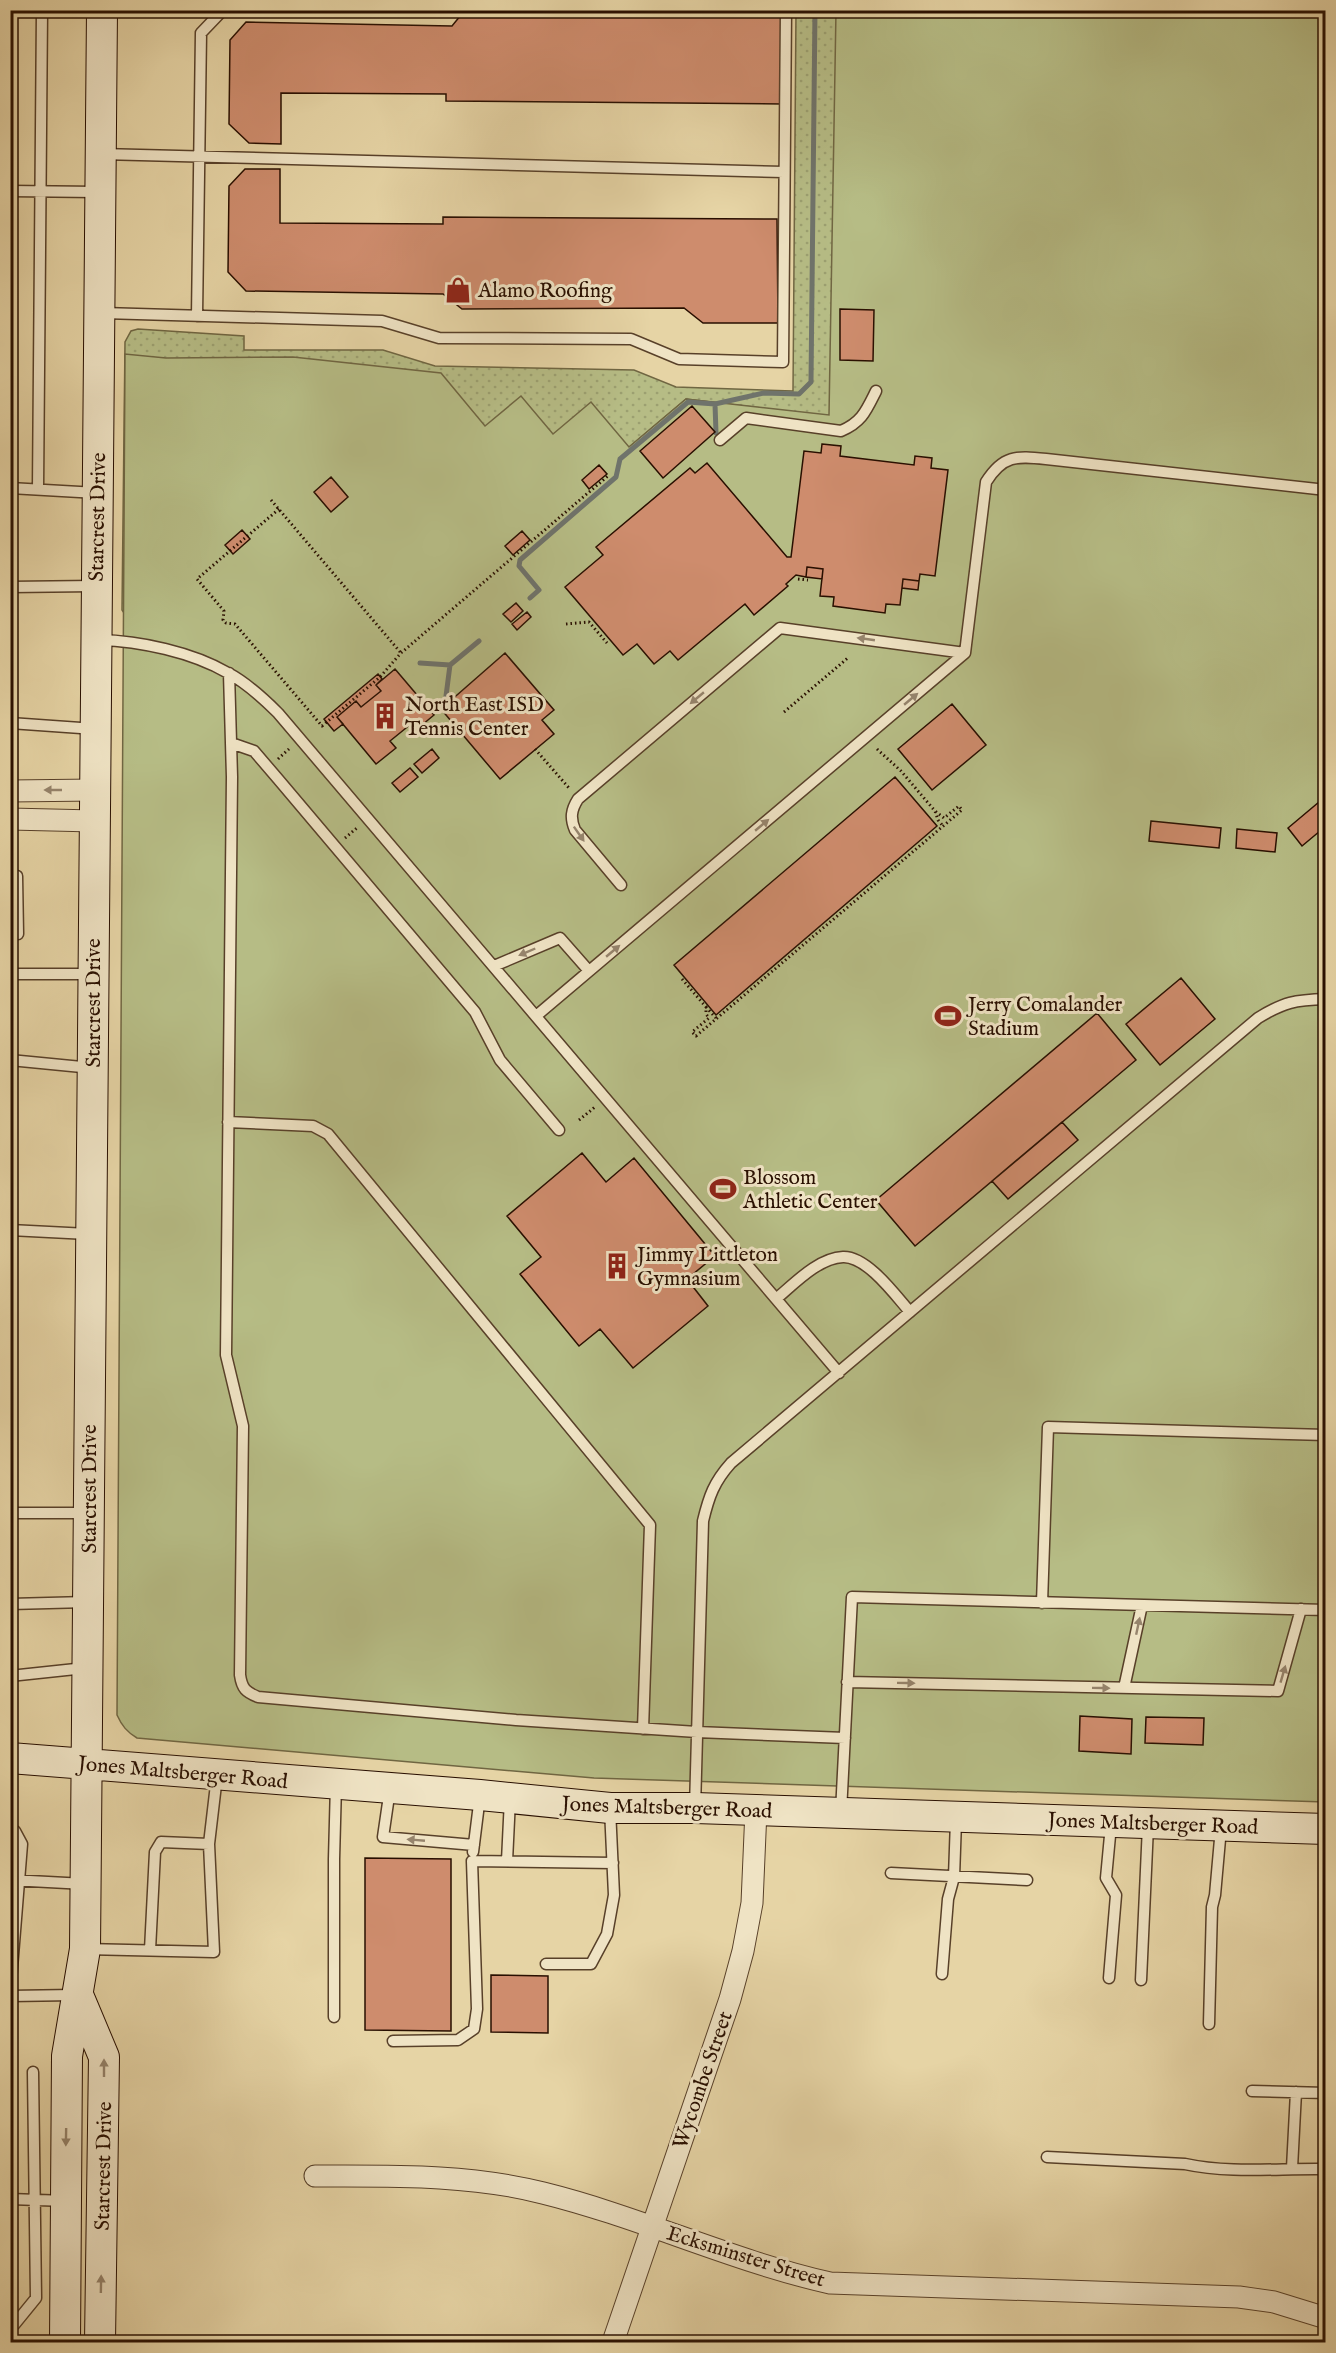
<svg xmlns="http://www.w3.org/2000/svg" width="1336" height="2353" font-family="'IM FELL English',serif">
<style>
.grass{fill:url(#grass-dots);stroke:#706642;stroke-width:1.5}
.green{fill:#b6bc85;stroke:#706642;stroke-width:1.5}
.lines{fill:none;stroke-linecap:round;stroke-linejoin:round}
.stream{stroke:#6f736b;stroke-width:5}
.building{fill:#ce8c6d;stroke:#290f00;stroke-width:1.5}
.service-casing{stroke:#584029;stroke-width:13}
.minor-casing{stroke:#584029;stroke-width:23}
.secondary-casing{stroke:#290f00;stroke-width:32}
.path{stroke:#290f00;stroke-width:3;stroke-dasharray:1.5 3;stroke-linecap:butt}
.service{stroke:#efe3c4;stroke-width:10}
.minor{stroke:#efe3c4;stroke-width:21}
.secondary{stroke:#efe3c4;stroke-width:30}
.oneway{fill:#96846c}
.labels{text-anchor:middle;stroke-width:6;stroke-linejoin:round;paint-order:stroke}
.poi-label{font-size:21px;fill:#290f00;stroke:#efe3c4;text-anchor:start}
.street-label{font-size:21px;fill:#290f00;stroke:#efe3c4}
</style>
<defs>
<pattern id="grass-dots" width="8" height="8" patternUnits="userSpaceOnUse" patternTransform="scale(1.5)"><rect width="8" height="8" fill="#b6bc85"/><path d="M2 2h.1M6 6h.1" fill="none" stroke="#9ca071" stroke-width="1.8" stroke-linecap="round"/></pattern>
</defs>
<rect width="100%" height="100%" fill="#e6d4a5"/>
<filter id="stains"><feTurbulence type="fractalNoise" baseFrequency=".00333" numOctaves="4"/><feColorMatrix values="0 0 0 0 .2 0 0 0 0 .09 0 0 0 0 .02 0 0 0 .5 -.17"/></filter>
<radialGradient id="worn" r=".72"><stop offset=".6" stop-color="#630" stop-opacity="0"/><stop offset="1" stop-color="#630" stop-opacity=".3"/></radialGradient>
<path class="grass" d="M796 11H837L844 418 686 399 628 448 485 427 126 616 122 610 125 342 131 331 138 329 244 336V350H383L435 366 634 370 676 387 793 391Z"/>
<path class="green" d="M836 11H1325V1802L594 1778 137 1738C127 1732 122 1726 117 1715L125 354 166 358 293 357 441 373 485 426 521 396 553 434 591 402 629 447 686 399 829 415Z"/>
<g class="lines">
<path class="stream" d="M715 404 716 433
M530 598 539 590 519 566 520 560 616 477 620 459 688 402 715 404 764 393 799 394 811 382 815 10
M420 663 450 665
M446 696 450 665 479 641"/>
</g>
<path class="building" d="M465 10H783L782 104 446 101V94L281 93V144L249 143 229 124 230 40 246 22 452 26Z
M245 169H280V223L443 224V217L777 219 778 323H703L684 308 462 309 443 294 246 291 228 272 229 186Z
M840 309 874 310 873 361 840 360Z
M692 406 715 432 663 478 640 451Z
M822 444 841 446 840 456 914 465 915 456 932 458 931 468 948 470 935 576 920 574 919 581 903 579 900 605 886 604 885 613 833 606 834 597 820 596 823 569 807 567 806 577 796 575 786 584 788 586 754 615 745 604 678 660 670 651 654 664 637 644 623 655 565 587 603 555 596 547 690 468 695 473 707 463 787 557H791L804 451 821 453Z
M599 465 607 474 589 489 582 480Z
M331 477 348 497 331 512 314 492Z
M242 530 250 539 233 554 225 545Z
M522 531 530 540 513 555 505 546Z
M807 567 823 569 822 579 806 577Z
M903 579 919 581 918 590 902 588Z
M516 603 523 611 511 622 503 614Z
M527 612 531 617 517 630 512 624Z
M505 653 554 710 542 720 554 734 500 779 441 709Z
M395 669 434 715 416 730 411 724 390 741 396 748 376 764 337 717 356 701 361 707 381 691 376 685Z
M378 674 382 679 376 685 381 691 361 707 356 701 337 717 343 724 334 731 324 719Z
M952 704 986 745 932 790 898 749Z
M432 749 439 758 422 773 414 764Z
M410 768 418 777 400 792 392 783Z
M895 777 937 826 716 1015 674 965Z
M1319 802 1326 810V826L1302 846 1288 828Z
M1151 821 1221 828 1219 848 1149 841Z
M1237 829 1277 833 1275 852 1236 848Z
M1181 978 1215 1019 1160 1065 1126 1024Z
M1097 1013 1136 1060 915 1246 876 1200Z
M1062 1122 1078 1140 1008 1199 992 1181Z
M582 1153 606 1182 634 1158 715 1256 687 1279 708 1306 633 1368 600 1329 579 1346 520 1274 541 1257 507 1216Z
M1080 1716 1132 1719 1131 1754 1079 1751Z
M1146 1717 1204 1718 1203 1745 1145 1743Z
M365 1858 451 1859V2031L365 2030Z
M491 1975 548 1976V2033L491 2032Z"/>
<g class="lines">
<g class="service-casing">
<path id="service" d="M101 154 784 172
M10 191 97 192
M103 313 382 321 439 338 631 339 679 359 783 362 786 10
M197 316 201 33 223 10
M720 440 746 418 841 431C862 422 866 411 876 391
M10 488 97 493
M38 489 42 10
M10 587 94 586
M99 640C140 641 192 652 228 673 247 683 263 698 278 713L839 1373
M229 673 232 777 226 1355 243 1426 240 1675C242 1689 246 1692 258 1697L516 1720 697 1732 845 1738
M10 723 95 729
M231 743 254 751 278 779 475 1012 500 1060 559 1130
M10 876H17L18 934H10
M621 885 575 830C570 818 571 810 578 799L780 628 965 653
M494 966 560 938 589 971
M10 974H91
M536 1016 965 653 986 482C1003 455 1016 456 1046 459L1326 490
M10 1060 92 1068
M228 1122 313 1126 328 1134 650 1525 643 1729
M10 1230 88 1234
M776 1299C794 1284 818 1258 843 1257 867 1256 896 1296 910 1312
M10 1513H88
M1042 1603 1048 1427 1326 1435
M10 1604 87 1602
M10 1676 85 1668
M847 1682 1278 1691 1301 1609
M1124 1688 1142 1605
M390 1789 383 1837 474 1845
M695 1808 703 1521C709 1496 714 1482 731 1463L1258 1018C1284 1002 1295 1000 1326 999
M841 1812 852 1597 1326 1610
M10 1829 15 1831 22 1844 10 1993
M473 1852 480 1796
M507 1861 510 1799
M891 1873 1027 1880
M11 1880 85 1884
M85 1949 214 1952 209 1844 217 1776
M150 1950 155 1852 161 1842 209 1844
M546 1964H591L607 1934 614 1895 610 1809
M942 1974 948 1899 954 1877 956 1820
M1109 1978 1116 1895 1106 1878 1111 1825
M1141 1980 1148 1826
M10 1996 74 1995
M334 2017V1859L336 1784
M1209 2024 1212 1907 1215 1895 1221 1828
M393 2041 458 2040 474 2029 477 2009 472 1861 613 1863
M1252 2091 1326 2093
M1047 2157 1185 2164C1231 2174 1279 2168 1326 2169
M1292 2168 1296 2092
M10 2199 66 2201
M10 2325H14L36 2298 33 2072"/>
</g>
<g class="minor-casing">
<path id="minor" d="M10 791 95 790
M10 819 94 821
M315 2176C391 2176 469 2174 543 2193 640 2217 732 2261 830 2283L1239 2297 1274 2302 1326 2318
M613 2342 730 1999 743 1951 752 1903 756 1810"/>
</g>
<g class="secondary-casing">
<path id="secondary" d="M10 1758 480 1795 610 1808H695L1326 1829
M78 1995 104 2057 100 2342
M65 2342 67 2056 85 1949 102 10"/>
</g>
<path class="path" d="M271 500 401 653
M279 509 197 579 224 611 223 620 226 623 235 624 322 726 380 677 401 653 609 475
M798 579 808 580
M566 624 589 622 607 643
M784 712 849 657
M535 749 569 788
M877 749 901 771 935 811 938 820 943 826
M278 759 289 749
M345 838 358 827
M682 979 706 1007V1014L709 1018 692 1032 696 1036 962 810 959 806 944 818 935 811
M706 1007 716 1018
M579 1120 595 1107"/>
<use href="#service" class="service"/>
<use href="#minor" class="minor"/>
<use href="#secondary" class="secondary"/>
</g>
<defs><path id="oneway-solid" d="M-6-.8H1V-3.2L6.5 0L1 3.2V.8H-6Z" transform="scale(1.5)"/></defs>
<g class="oneway">
<use href="#oneway-solid" transform="translate(866 639) rotate(-172)"/>
<use href="#oneway-solid" transform="translate(697 698) rotate(140)"/>
<use href="#oneway-solid" transform="translate(911 699) rotate(-40)"/>
<use href="#oneway-solid" transform="translate(53 790) rotate(180)"/>
<use href="#oneway-solid" transform="translate(762 825) rotate(-40)"/>
<use href="#oneway-solid" transform="translate(579 834) rotate(55)"/>
<use href="#oneway-solid" transform="translate(613 951) rotate(-40)"/>
<use href="#oneway-solid" transform="translate(527 952) rotate(157)"/>
<use href="#oneway-solid" transform="translate(1138 1626) rotate(-78)"/>
<use href="#oneway-solid" transform="translate(1283 1674) rotate(-74)"/>
<use href="#oneway-solid" transform="translate(906 1683) rotate(1)"/>
<use href="#oneway-solid" transform="translate(1101 1688) rotate(1)"/>
<use href="#oneway-solid" transform="translate(416 1840) rotate(-175)"/>
<use href="#oneway-solid" transform="translate(104 2068) rotate(-90)"/>
<use href="#oneway-solid" transform="translate(66 2137) rotate(91)"/>
<use href="#oneway-solid" transform="translate(101 2284) rotate(-89)"/>
</g>
<defs>
<g id="shop-bare" transform="scale(2.07)"><path d="M-5-2.5h2.3a2.7 3.5 0 0 1 5.4 0H5L5.5 6h-11ZM-1.5-2.5h3a1.5 2.3 0 0 0-3 0Z" fill="#8f2418" stroke="#efe3c4" stroke-width="2.5" paint-order="stroke"/></g>
<g id="building-bare" transform="scale(2.07)"><path d="M-4-6H4V6H1V3H-1V6H-4ZM-2.5-4.3h1.7v1.8h-1.7ZM.8-4.3h1.7v1.8H.8ZM-2.5-1h1.7V.8h-1.7ZM.8-1h1.7V.8H.8Z" fill="#8f2418" stroke="#efe3c4" stroke-width="2.5" paint-order="stroke"/></g>
<g id="stadium-bare" transform="scale(2.07)"><path d="M0-5a6.5 5 0 1 0 0 10a6.5 5 0 1 0 0-10ZM-3.5-1.8h7v3.6h-7Z" fill="#8f2418" stroke="#efe3c4" stroke-width="2.5" paint-order="stroke"/></g>
</defs>
<g fill-rule="evenodd">
<use href="#shop-bare" x="458" y="290"/>
<use href="#building-bare" x="385" y="716"/>
<use href="#stadium-bare" x="948" y="1016"/>
<use href="#stadium-bare" x="723" y="1189"/>
<use href="#building-bare" x="617" y="1266"/>
</g>
<g class="labels">
<g class="poi-label">
<text x="478" y="297">Alamo Roofing</text>
<text x="405" y="711">North East ISD<tspan x="405" dy="24">Tennis Center</tspan></text>
<text x="968" y="1011">Jerry Comalander<tspan x="968" dy="24">Stadium</tspan></text>
<text x="743" y="1184">Blossom<tspan x="743" dy="24">Athletic Center</tspan></text>
<text x="637" y="1261">Jimmy Littleton<tspan x="637" dy="24">Gymnasium</tspan></text>
</g>
<g class="street-label">
<text transform="translate(97 517) rotate(-89)" y="7">Starcrest Drive</text>
<text transform="translate(93 1003) rotate(-90)" y="7">Starcrest Drive</text>
<text transform="translate(89 1489) rotate(-90)" y="7">Starcrest Drive</text>
<text transform="translate(183 1772) rotate(5)" y="7">Jones Maltsberger Road</text>
<text transform="translate(667 1807) rotate(2)" y="7">Jones Maltsberger Road</text>
<text transform="translate(1153 1823) rotate(2)" y="7">Jones Maltsberger Road</text>
<text transform="translate(702 2080) rotate(-71)" y="7">Wycombe Street</text>
<text transform="translate(103 2166) rotate(-89)" y="7">Starcrest Drive</text>
<text transform="translate(746 2256) rotate(17)" y="7">Ecksminster Street</text>
</g>
</g>
<rect width="1336" height="2353" fill="none" stroke="#e6d4a5" stroke-width="36"/>
<rect x="12" y="12" width="1312" height="2329" fill="none" stroke="#290f00" stroke-width="3"/>
<rect x="18" y="18" width="1300" height="2317" fill="none" stroke="#290f00" stroke-width="1.5"/>
<rect width="100%" height="100%" filter="url(#stains)"/>
<rect width="100%" height="100%" fill="url(#worn)"/>
</svg>
